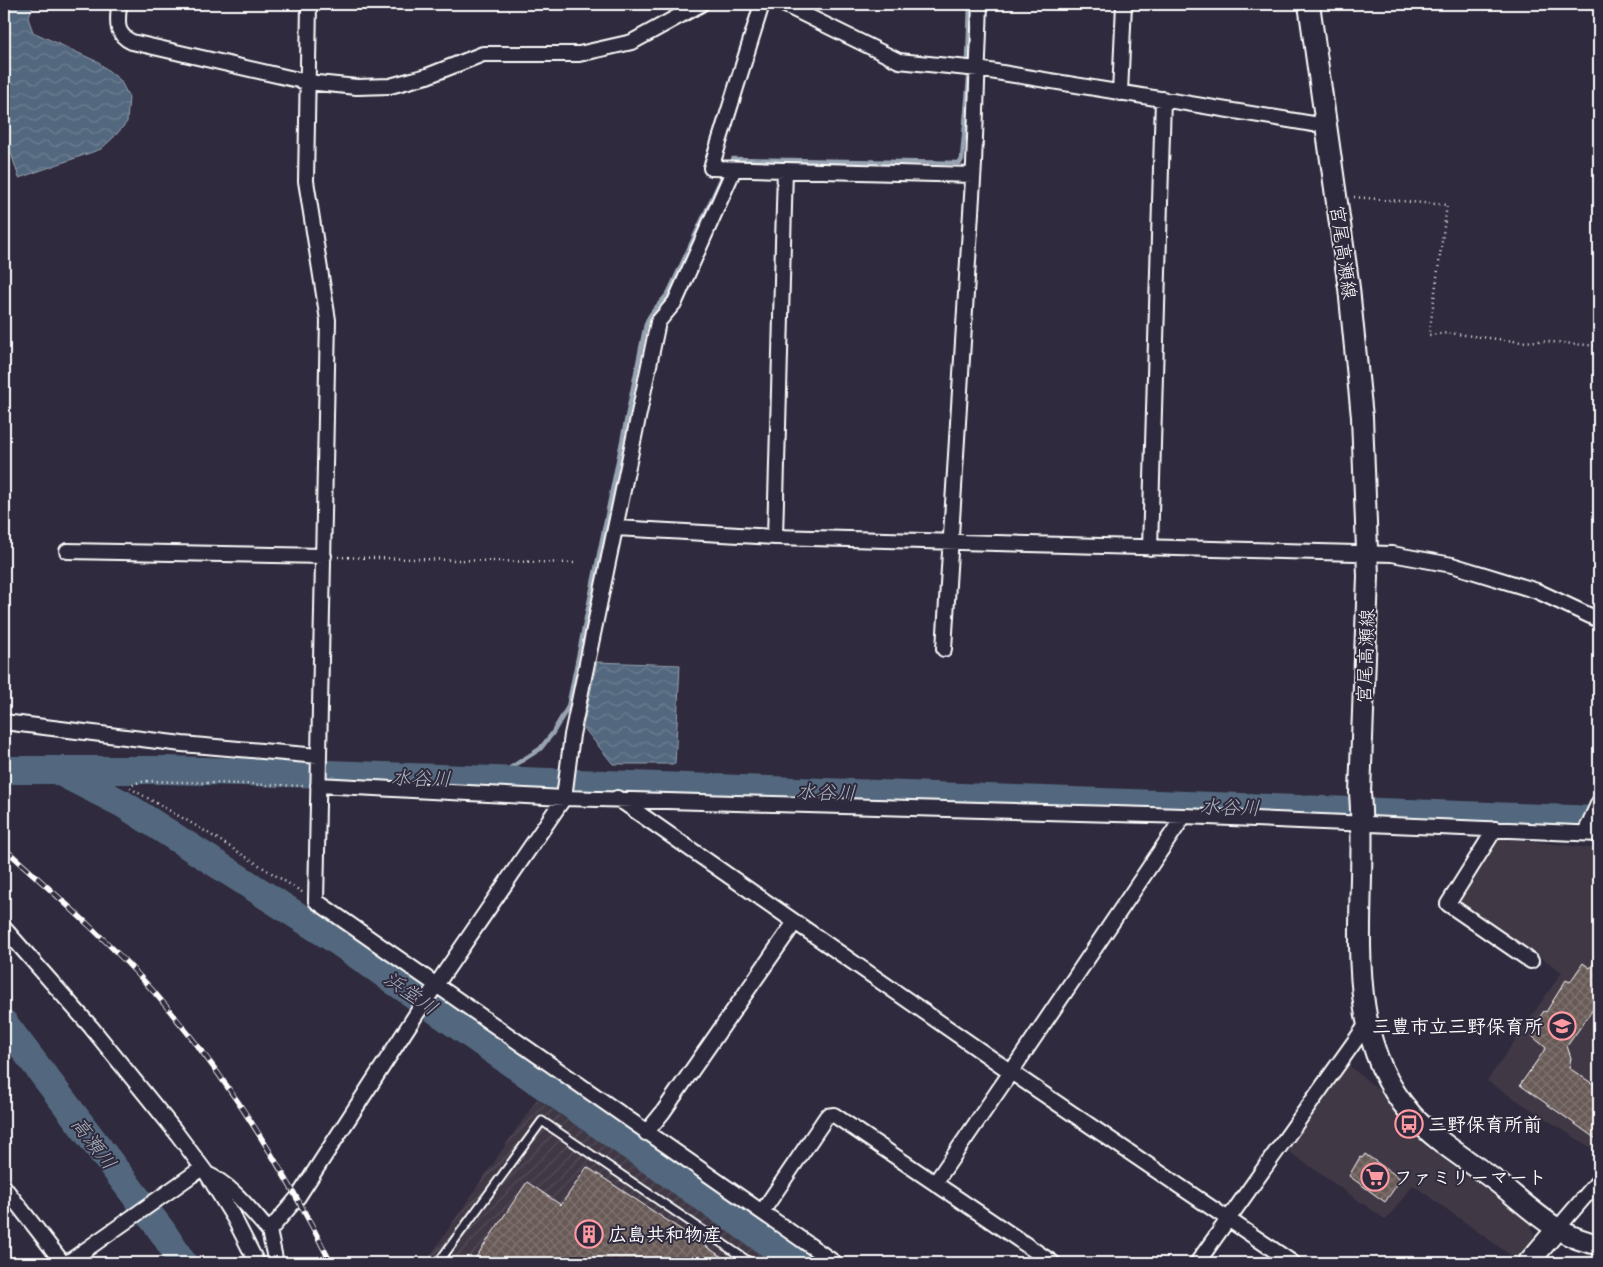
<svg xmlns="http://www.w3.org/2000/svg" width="1603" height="1267" font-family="'Gochi Hand','Klee One',sans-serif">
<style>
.built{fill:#403845}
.industrial{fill:url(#industrial-furrows)}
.water{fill:url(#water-waves);stroke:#98a4b2}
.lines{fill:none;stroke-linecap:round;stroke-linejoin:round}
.stream{stroke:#98a4b2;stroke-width:4.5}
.river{stroke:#53677e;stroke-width:28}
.building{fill:url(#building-cross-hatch);stroke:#fff}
.service-casing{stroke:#fff;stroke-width:11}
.minor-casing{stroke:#fff;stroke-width:18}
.secondary-casing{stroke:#fff;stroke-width:24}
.path{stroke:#fff;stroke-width:2.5;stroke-dasharray:1 4;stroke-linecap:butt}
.service{stroke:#2f2a3d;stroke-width:7}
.minor{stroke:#2f2a3d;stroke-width:14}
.secondary{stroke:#2f2a3d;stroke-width:20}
.rail-casing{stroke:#fff;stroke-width:5.5}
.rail{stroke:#2f2a3d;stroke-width:4;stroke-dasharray:11;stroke-linecap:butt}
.labels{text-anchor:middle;stroke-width:4;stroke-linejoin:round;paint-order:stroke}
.street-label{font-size:19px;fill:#fff;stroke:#2f2a3d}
.poi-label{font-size:19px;font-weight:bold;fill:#fff;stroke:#2f2a3d;text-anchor:start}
.water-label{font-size:20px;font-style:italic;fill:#a9b3be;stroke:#2f2a3d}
</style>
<defs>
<pattern id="industrial-furrows" width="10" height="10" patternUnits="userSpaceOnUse" patternTransform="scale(1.25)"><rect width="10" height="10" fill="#403845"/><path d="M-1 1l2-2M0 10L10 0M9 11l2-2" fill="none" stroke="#534c58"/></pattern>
<pattern id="water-waves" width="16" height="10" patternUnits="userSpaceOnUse" patternTransform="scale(1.25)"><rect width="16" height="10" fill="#53677e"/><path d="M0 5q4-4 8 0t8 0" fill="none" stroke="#6d7e91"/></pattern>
<pattern id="building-cross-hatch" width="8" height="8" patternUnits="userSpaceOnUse" patternTransform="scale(1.25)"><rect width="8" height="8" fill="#685a57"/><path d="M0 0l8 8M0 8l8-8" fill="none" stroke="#7f7370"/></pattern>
</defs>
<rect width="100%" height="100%" fill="#2f2a3d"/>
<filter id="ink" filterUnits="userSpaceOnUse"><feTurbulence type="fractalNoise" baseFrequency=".02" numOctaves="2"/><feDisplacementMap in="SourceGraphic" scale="10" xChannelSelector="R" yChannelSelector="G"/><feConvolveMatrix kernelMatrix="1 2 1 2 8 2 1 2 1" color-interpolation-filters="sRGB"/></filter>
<g filter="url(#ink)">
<path class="built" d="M1500 838 1599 849V1153L1487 1081 1562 972 1456 899Z
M1346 1063 1381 1092 1402 1123 1429 1149 1529 1220 1536 1240 1517 1260 1413 1185 1386 1220 1288 1151Z"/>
<path class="industrial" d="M537 1099 776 1263H425Z"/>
<path class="water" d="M4 4H34L28 18 33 32 98 62 120 80 129 97 127 122 115 136 101 149 19 178 4 131Z
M597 662 680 665 675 764H613L583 727Z"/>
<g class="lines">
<path class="stream" d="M968 59 970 4
M733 159 960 163 962 159 969 78
M491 780 540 749 552 734 568 707 646 324C650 311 661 304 669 292L722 177"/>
<path class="river" d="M4 770H164L328 774 1599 820
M58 771 123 804 337 941 797 1263
M4 1023 162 1231 183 1263"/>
</g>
<path class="building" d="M1599 955V1001L1567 1046 1571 1058 1569 1068 1599 1088V1141L1520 1085 1546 1048 1532 1036 1540 1024 1537 1021 1544 1011 1546 1012 1566 980 1570 982 1583 963 1590 968Z
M1365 1154 1401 1179 1385 1202 1349 1176 1360 1157 1362 1158Z
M587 1167 731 1263H472L527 1182 561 1205Z"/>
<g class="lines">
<g class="service-casing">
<path id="service" d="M438 1263 542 1121 751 1263"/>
</g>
<g class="minor-casing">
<path id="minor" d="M119 4C118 21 114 34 132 42L307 82 357 87 390 86 427 76 483 54H579L632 42 701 4
M309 4 306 181 328 320 316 901 835 1263
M762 4 711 168 973 175
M783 4 899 61 978 69 1313 124
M1120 93 1124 4
M616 528 775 537 1392 554 1452 565 1537 591 1599 620
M775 537 785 170
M1150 548 1163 99
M67 551 324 556
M944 649 974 164 980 4
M4 722 182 744 318 756
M318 785 564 798 1184 816 1599 834
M617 798 795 922
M1495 829 1448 904 1531 961
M1585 833 1599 802
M4 928 91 1027 175 1131 207 1174 234 1218 257 1263
M646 1133 663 1112 795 922 1011 1072 1184 816
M207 1174C232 1185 251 1211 269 1231L298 1197 417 1013 564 798 572 735 658 322 675 302 734 169
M935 1183 1011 1072 1293 1263
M4 1187 63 1263
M762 1212 827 1116 834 1115 1053 1263
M1558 1228 1599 1180
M269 1231 276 1263
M67 1263 202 1168
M1197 1263 1367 1024"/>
</g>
<g class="secondary-casing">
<path id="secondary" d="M1309 4 1349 288 1362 417 1368 576 1360 793C1369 898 1335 1027 1411 1114 1436 1142 1468 1160 1497 1182 1527 1205 1560 1240 1599 1244
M1528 1263 1558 1228"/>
</g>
<path class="path" d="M1354 197 1447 205 1429 335 1449 333 1521 342 1539 341 1599 346
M338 557 577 563
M302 892 200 828 130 788 135 783 148 781 304 786"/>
<use href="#service" class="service"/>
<use href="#minor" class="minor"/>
<use href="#secondary" class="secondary"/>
<g class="rail-casing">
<path id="rail" d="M4 848C55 894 108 940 154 992 225 1074 283 1166 331 1263"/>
</g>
<use href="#rail" class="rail"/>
</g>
</g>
<defs>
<g id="school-ring" transform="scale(1.4375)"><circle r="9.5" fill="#2f2a3d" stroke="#ff9aa2" stroke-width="1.5"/><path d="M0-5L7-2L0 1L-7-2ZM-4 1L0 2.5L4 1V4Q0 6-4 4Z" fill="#ff9aa2"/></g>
<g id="bus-ring" transform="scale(1.4375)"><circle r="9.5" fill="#2f2a3d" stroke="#ff9aa2" stroke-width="1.5"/><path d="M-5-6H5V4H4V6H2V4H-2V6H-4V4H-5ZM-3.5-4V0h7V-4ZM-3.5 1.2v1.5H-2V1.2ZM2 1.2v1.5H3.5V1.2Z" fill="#ff9aa2"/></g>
<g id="supermarket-ring" transform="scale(1.4375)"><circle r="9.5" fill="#2f2a3d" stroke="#ff9aa2" stroke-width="1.5"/><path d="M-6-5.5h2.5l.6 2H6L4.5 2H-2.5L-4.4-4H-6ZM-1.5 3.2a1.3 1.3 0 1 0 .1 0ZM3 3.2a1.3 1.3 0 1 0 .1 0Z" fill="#ff9aa2"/></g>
<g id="building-ring" transform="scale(1.4375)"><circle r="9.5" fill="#2f2a3d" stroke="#ff9aa2" stroke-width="1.5"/><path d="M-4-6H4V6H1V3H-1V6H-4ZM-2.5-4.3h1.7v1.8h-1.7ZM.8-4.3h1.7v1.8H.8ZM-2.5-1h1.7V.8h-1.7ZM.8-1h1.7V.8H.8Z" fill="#ff9aa2"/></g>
</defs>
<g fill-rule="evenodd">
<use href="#school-ring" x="1562" y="1026"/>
<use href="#bus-ring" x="1409" y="1124"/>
<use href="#supermarket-ring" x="1375" y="1177"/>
<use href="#building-ring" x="589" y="1234"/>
</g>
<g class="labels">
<g class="street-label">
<text transform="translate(1344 252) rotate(82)" y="7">宮尾高瀬線</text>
<text transform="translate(1365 656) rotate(-88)" y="7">宮尾高瀬線</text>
</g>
<g class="poi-label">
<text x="1543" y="1033" text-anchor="end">三豊市立三野保育所</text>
<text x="1428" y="1131">三野保育所前</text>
<text x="1394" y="1184">ファミリーマート</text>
<text x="608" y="1241">広島共和物産</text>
</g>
<g class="water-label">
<text transform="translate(421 778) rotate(2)" y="7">水谷川</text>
<text transform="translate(826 792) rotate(2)" y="7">水谷川</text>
<text transform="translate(1230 807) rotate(2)" y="7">水谷川</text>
<text transform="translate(411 993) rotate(35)" y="7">浜堂川</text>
<text transform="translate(94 1143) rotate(53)" y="7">高瀬川</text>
</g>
</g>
<rect width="1603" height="1267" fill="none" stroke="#2f2a3d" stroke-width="20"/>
<rect x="10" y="10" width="1583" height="1247" fill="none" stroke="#fff" stroke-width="2" filter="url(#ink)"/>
</svg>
